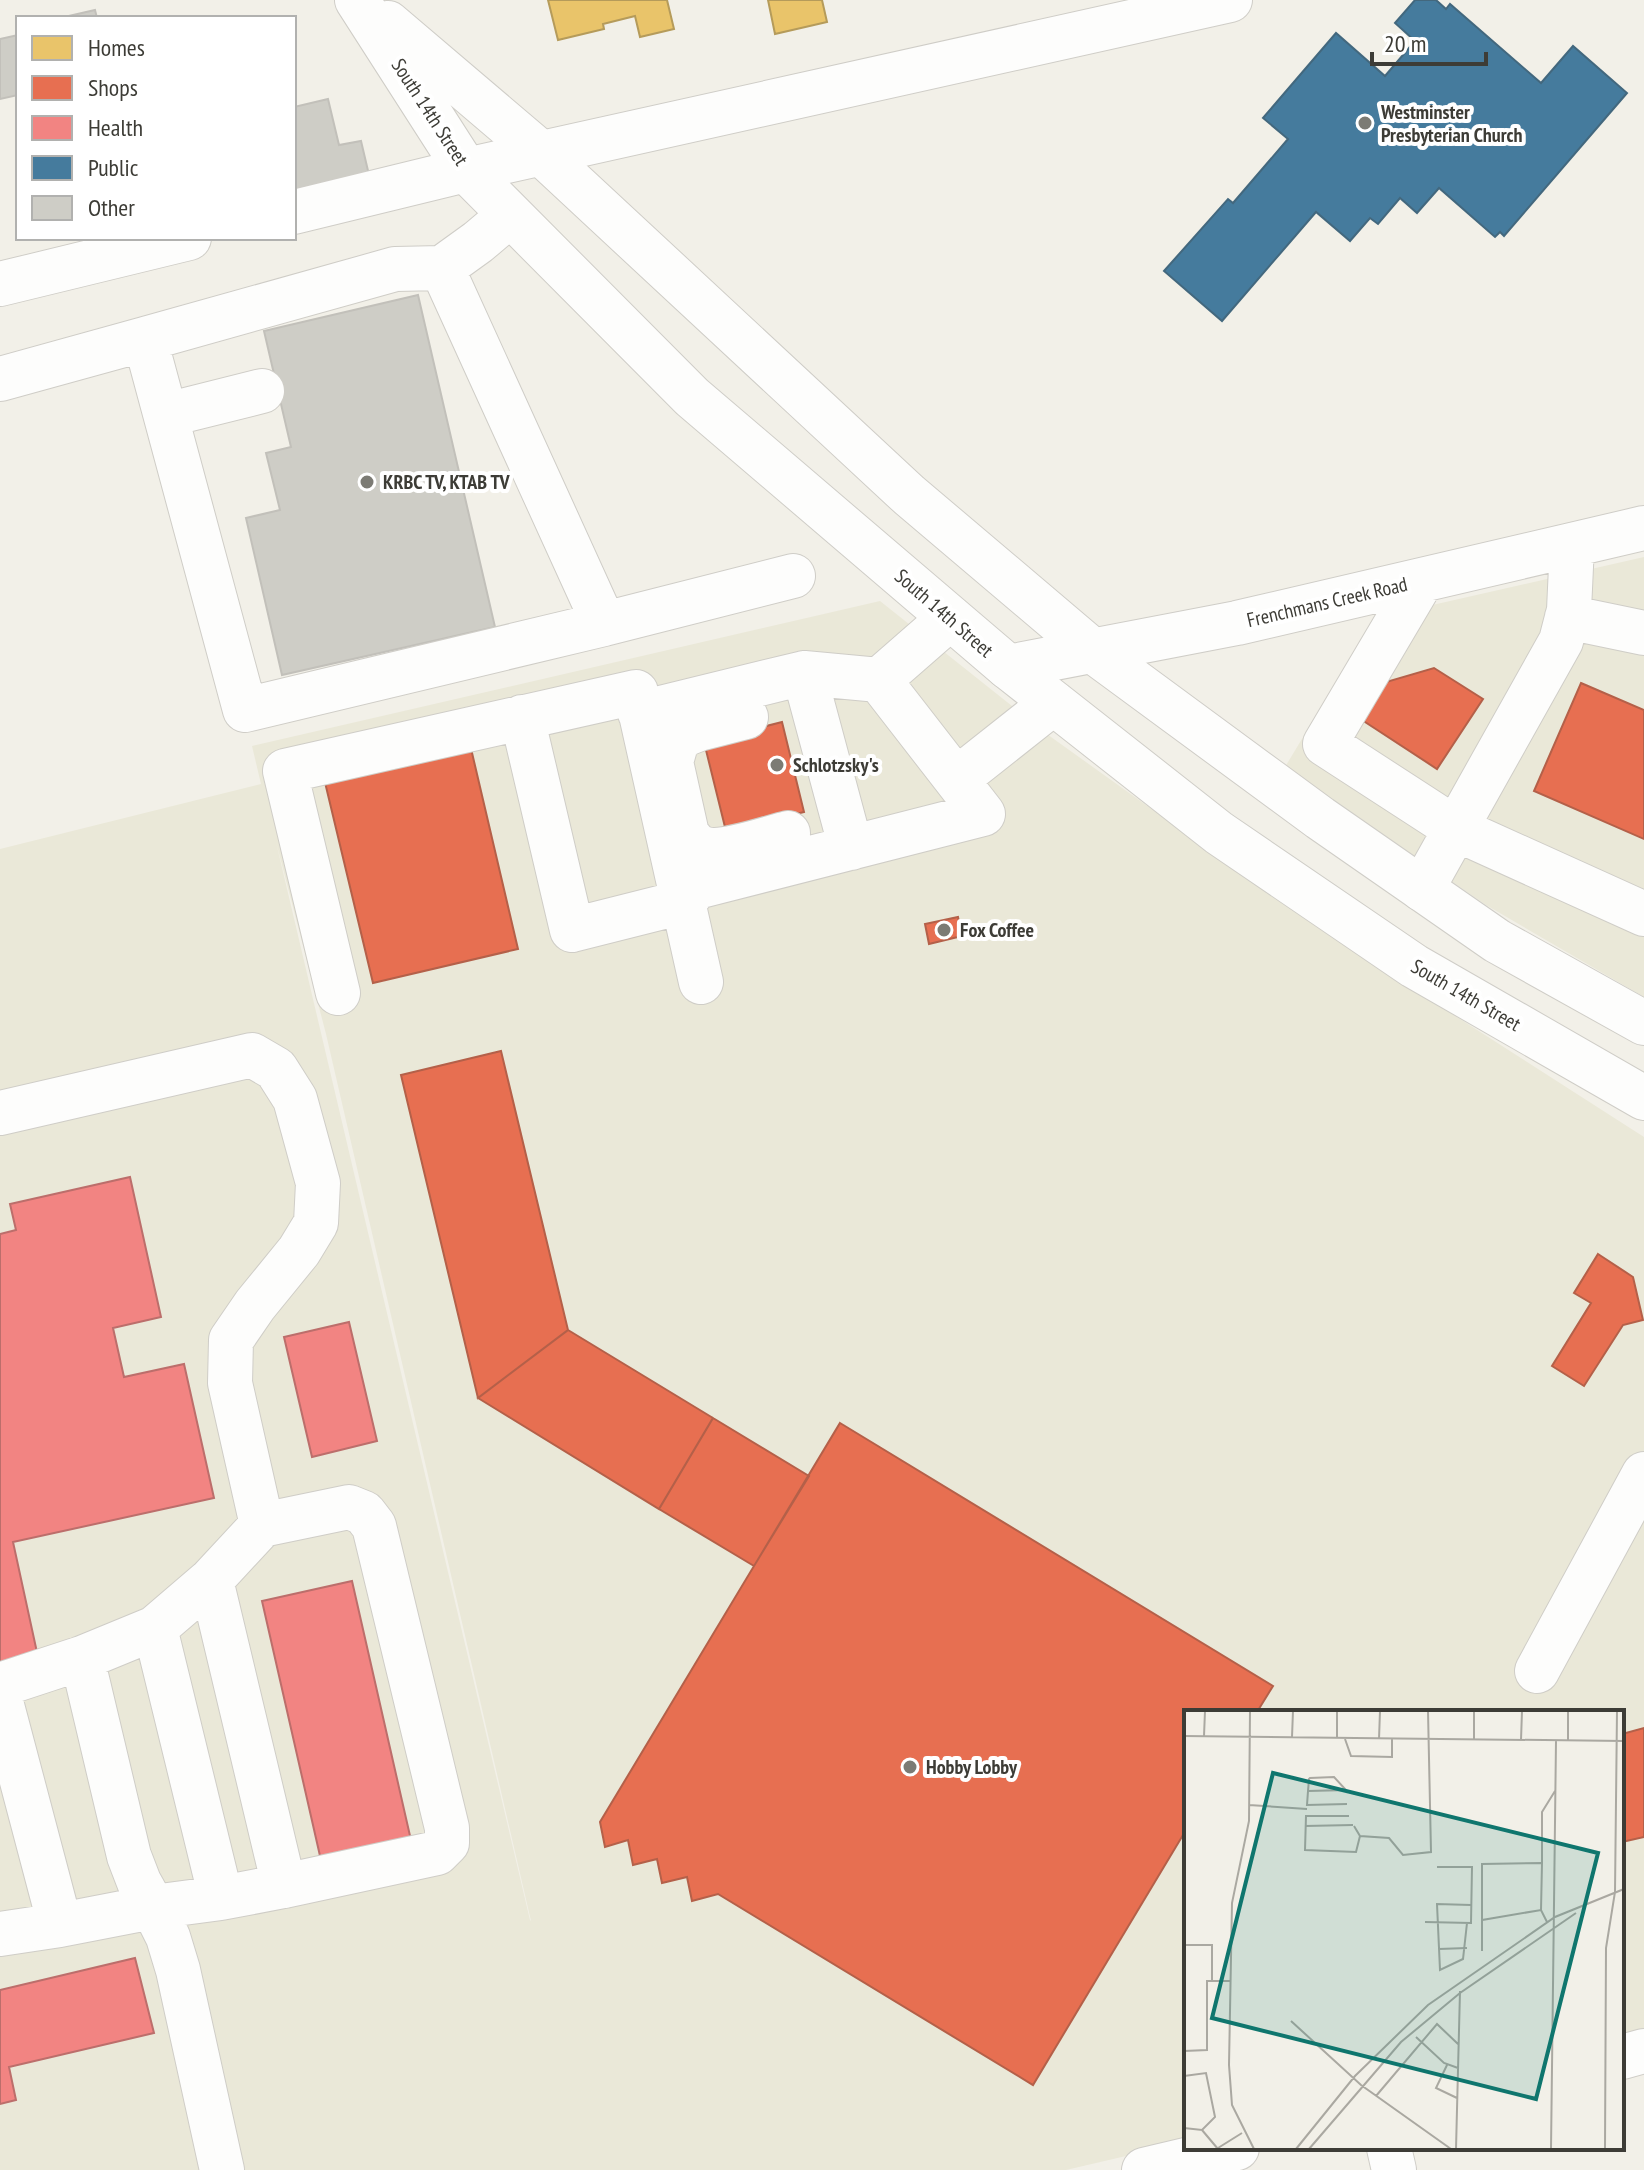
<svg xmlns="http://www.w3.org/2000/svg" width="1644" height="2170" font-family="'PT Sans Narrow',sans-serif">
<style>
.built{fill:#eae8d8;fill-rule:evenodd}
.homes{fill:#e9c46a;stroke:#b59b5a;stroke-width:2}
.shops{fill:#e76f51;stroke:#b46049;stroke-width:2}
.health{fill:#f28482;stroke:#bc6e6b;stroke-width:2}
.public{fill:#457b9d;stroke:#43687e;stroke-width:2}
.building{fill:#cecdc6;stroke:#c2c0ba;stroke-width:2}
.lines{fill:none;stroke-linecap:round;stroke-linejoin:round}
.minor-casing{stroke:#cfcdc7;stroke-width:46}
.major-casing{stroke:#cfcdc7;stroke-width:46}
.minor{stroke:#fdfdfc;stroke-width:44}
.major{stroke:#fdfdfc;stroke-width:44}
.poi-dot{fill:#7c7b74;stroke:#fff;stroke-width:3}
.labels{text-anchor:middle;stroke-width:8;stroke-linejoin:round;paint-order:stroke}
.street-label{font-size:20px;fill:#3d3c36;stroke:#fff}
.poi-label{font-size:20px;font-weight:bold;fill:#3d3c36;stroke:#fff;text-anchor:start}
.inset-road{fill:none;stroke:#aaa8a1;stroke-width:2}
.view{fill:#0f766e;fill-opacity:0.15;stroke:#0f766e;stroke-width:4}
.inset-edge{fill:none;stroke:#3d3c36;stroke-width:4}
</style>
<rect width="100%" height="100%" fill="#f2f0e8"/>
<path class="built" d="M1644 557V997L1486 905 1285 767 1375 618Z
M880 601 1051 737 1315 926 1644 1137V2037L1622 2042V1712H1186V2142L1066 2170H0V849L261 784 252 746ZM276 842 326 1034 531 1921 530 1920Z"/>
<path class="homes" d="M548 0H667L674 29 640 37 635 16 603 24 604 29 558 40Z
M768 0H822L827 22 775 34Z"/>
<path class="shops" d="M1434 668 1483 699 1437 769 1362 720 1386 682Z
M1581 683 1644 710V839L1534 791Z
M782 722 804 812 726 831 704 742Z
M469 740 518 949 373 983 323 774Z
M958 917 962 936 929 944 925 924Z
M501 1051 568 1330 478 1398 401 1075Z
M1598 1254 1633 1277 1643 1320 1623 1325 1584 1386 1552 1366 1591 1303 1574 1293Z
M568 1330 713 1418 659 1509 478 1398Z
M713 1418 809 1476 754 1566 659 1509Z
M840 1423 1273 1686 1257 1712H1186V1830L1033 2085 718 1894 692 1901 687 1877 662 1883 657 1859 633 1865 628 1840 605 1847 600 1822Z
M1644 1728V1837L1622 1842V1734Z"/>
<path class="health" d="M130 1177 161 1317 113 1328 124 1377 184 1364 214 1498 13 1542 38 1657 0 1665V1234L16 1230 10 1204Z
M349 1322 377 1441 312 1457 284 1337Z
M352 1581 413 1849 323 1869 262 1601Z
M135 1958 154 2033 9 2067 16 2100 0 2104V1990Z"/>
<path class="public" d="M1415 0H1436L1446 9 1450 4 1541 83 1573 46 1627 93 1504 236 1500 232 1495 237 1439 188 1417 213 1400 198 1378 224 1370 218 1350 241 1316 212 1222 321 1164 271 1228 199 1233 203 1288 139 1263 118 1336 33 1385 76 1415 41 1395 23Z"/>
<path class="building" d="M95 10 97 18H60Z
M18 35V95L0 99V39Z
M328 99 339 145 361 141 369 175 294 191V107Z
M418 295 495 627 282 675 246 518 280 510 266 453 291 447 264 331Z"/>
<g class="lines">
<g class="minor-casing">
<path id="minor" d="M294 212 466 170 1230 0
M442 268 395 269 145 339 245 710 604 624 442 268 478 242 510 215
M0 284 189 238
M0 379 145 339
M166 415 262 391
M1422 580 1325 744 1456 829 1644 914
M1567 617 1644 633
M604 624 793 576
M1008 667 1237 623 1644 528
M804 673 851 848
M879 680 950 618
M522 717 572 930 683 902 697 887 983 814 879 680 804 673 640 713
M746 717 699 729 684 735 676 744 671 762 687 834C691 839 694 844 700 847 718 856 768 838 788 833
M957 779 1053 703
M1422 889 1561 641 1569 610 1572 545
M338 993 285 771 636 692 701 982
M0 1113 252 1055 276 1069 295 1099 318 1183 316 1223 299 1251 255 1305 231 1340 230 1383 262 1525 211 1580
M155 1628 221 1898 284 1886 437 1853 447 1843V1828L374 1526 364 1513 349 1507 262 1525
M1537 1671 1644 1474
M0 1685 82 1658 155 1628 211 1580 284 1886
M0 1698 60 1925
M221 1898 153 1907 168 1937 178 1970 222 2170
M0 1934 60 1925 153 1907 139 1882 129 1856 82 1658
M1622 2057 1644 2051
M1389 2148 1394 2170
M1144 2170 1237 2148"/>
</g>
<g class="major-casing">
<path id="major" d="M357 0 466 170 692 397 1008 667 1219 833 1414 966 1644 1098
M388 23 542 154 909 495 1093 651 1320 818 1497 941 1644 1023"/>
</g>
<use href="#minor" class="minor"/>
<use href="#major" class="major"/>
</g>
<g class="poi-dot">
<circle cx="1365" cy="123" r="8"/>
<circle cx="367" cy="482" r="8"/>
<circle cx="777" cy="765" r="8"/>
<circle cx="944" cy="930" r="8"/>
<circle cx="910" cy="1767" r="8"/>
</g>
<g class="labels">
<g class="street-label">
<text transform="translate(430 112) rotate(57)" y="7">South 14th Street</text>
<text transform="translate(1327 602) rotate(-13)" y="7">Frenchmans Creek Road</text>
<text transform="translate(944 613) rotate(41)" y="7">South 14th Street</text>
<text transform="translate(1466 995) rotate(30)" y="7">South 14th Street</text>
</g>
<g class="poi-label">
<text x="1381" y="119">Westminster<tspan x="1381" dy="23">Presbyterian Church</tspan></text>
<text x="383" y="489">KRBC TV, KTAB TV</text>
<text x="793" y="772">Schlotzsky's</text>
<text x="960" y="937">Fox Coffee</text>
<text x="926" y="1774">Hobby Lobby</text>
</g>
</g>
<g transform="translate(1184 1710)">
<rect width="440" height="440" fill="#f2f0e8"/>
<path class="inset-road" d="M66 1 65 111 48 193 45 355 48 395 70 439M0 26 440 31M20 26 21 1M108 27 109 1M153 28V1M161 29 167 46 208 47V29M195 29 196 1M290 29V1M337 30 338 1M384 31V1M124 81 162 80 150 67 126 68 125 69 124 81 123 95 163 94M65 95 123 99M165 106H122L121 140 172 142 176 126M121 116 169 115M170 116 176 126 205 128 219 145 247 142 244 1M358 153V102L371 81M357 200 358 153 298 154V210L357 200 363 212M298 210V241M241 212 287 213 288 157H253M283 213 279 249 256 260 253 194 287 195M0 235H28V271H46M255 239 283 238M107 311 177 375 267 439M232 327 260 353 274 358M0 341 23 340V271H28M263 355 252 378 273 388M0 366 22 363 31 407 18 420 0 418M192 386 253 314 274 334M18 420 34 439M34 438 58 423M112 439 171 366 244 295 371 207 440 179M125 439 217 332 276 283 392 203M272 439 276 281M367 439 372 31M421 439 422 238 431 182 433 1"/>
<path class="view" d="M89 63 414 143 352 389 28 308Z"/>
<rect width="440" height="440" class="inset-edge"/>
</g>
<rect x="16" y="16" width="280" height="224" fill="#ffffff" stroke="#b1b1af" stroke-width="2"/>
<rect x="32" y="36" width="40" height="24" fill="#e9c46a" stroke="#b1b1af" stroke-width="2"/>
<text x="88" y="56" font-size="24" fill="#3d3c36">Homes</text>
<rect x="32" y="76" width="40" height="24" fill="#e76f51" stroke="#b1b1af" stroke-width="2"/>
<text x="88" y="96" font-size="24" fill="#3d3c36">Shops</text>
<rect x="32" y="116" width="40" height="24" fill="#f28482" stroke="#b1b1af" stroke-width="2"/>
<text x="88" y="136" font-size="24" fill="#3d3c36">Health</text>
<rect x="32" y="156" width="40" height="24" fill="#457b9d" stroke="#b1b1af" stroke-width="2"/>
<text x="88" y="176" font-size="24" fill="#3d3c36">Public</text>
<rect x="32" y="196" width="40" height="24" fill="#cecdc6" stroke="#b1b1af" stroke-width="2"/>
<text x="88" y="216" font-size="24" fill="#3d3c36">Other</text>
<path d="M1372 52v12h114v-12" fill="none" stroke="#3d3c36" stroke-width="4"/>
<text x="1384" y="52" font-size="24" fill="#3d3c36" stroke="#ffffff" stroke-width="6" paint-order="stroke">20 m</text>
</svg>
